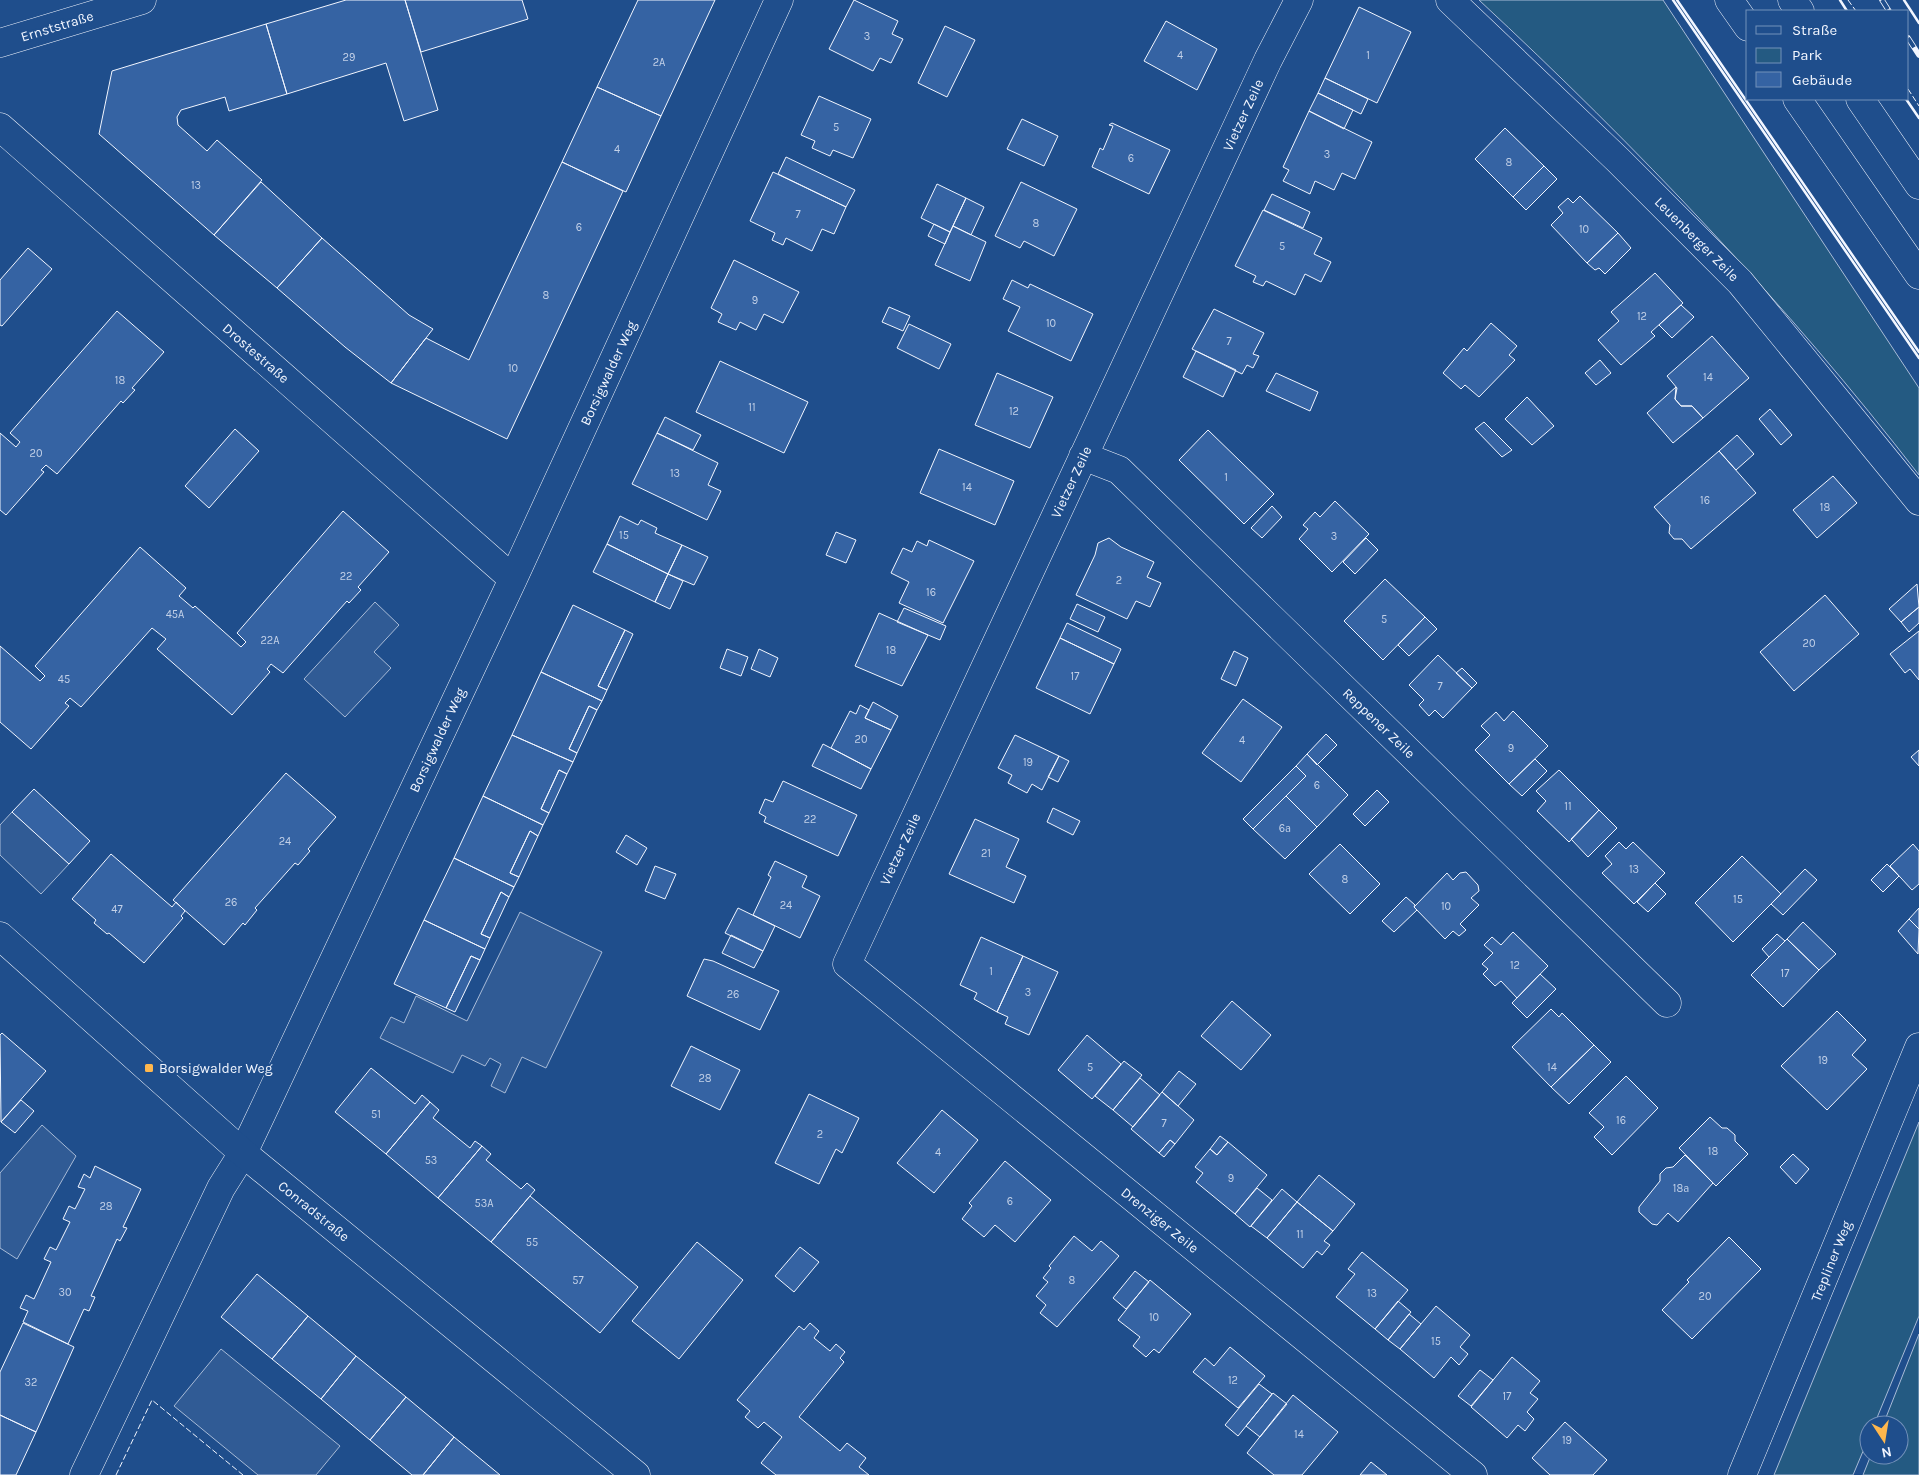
<svg xmlns="http://www.w3.org/2000/svg" width="1919" height="1475" font-family="Karla,sans-serif">
<style>
.green{fill:#245a82;stroke:#a8bbd7}
.parking{fill:#305b95;stroke:#a8bbd7}
.building{fill:#3563a3;stroke:#f2f6ff}
.lines{fill:none;stroke-linecap:round;stroke-linejoin:round}
.minor-casing{stroke:#f2f6ff;stroke-width:29}
.tertiary-casing{stroke:#f2f6ff;stroke-width:29}
.motorway-casing{stroke:#f2f6ff;stroke-width:29}
.minor{stroke:#1f4e8c;stroke-width:28}
.tertiary{stroke:#1f4e8c;stroke-width:28}
.motorway{stroke:#1f4e8c;stroke-width:28}
.rail-casing{stroke:#f2f6ff;stroke-width:5.5}
.rail{stroke:#1f4e8c;stroke-width:4;stroke-dasharray:11;stroke-linecap:butt}
.fence{stroke:#f2f6ff;stroke-width:1;stroke-dasharray:6 2.5;stroke-linecap:butt}
.wall{stroke:#f2f6ff;stroke-width:2.5}
.poi-dot{fill:#ffb74d;stroke:#1f4e8c;stroke-width:2}
.labels{text-anchor:middle;stroke-width:4;stroke-linejoin:round;paint-order:stroke}
.number-label{font-size:11px;fill:#c3d1e8}
.street-label{font-size:14px;fill:#f2f6ff;stroke:#1f4e8c}
.poi-label{font-size:14px;fill:#f2f6ff;stroke:#1f4e8c;text-anchor:start}
</style>
<rect width="100%" height="100%" fill="#1f4e8c"/>
<path class="green" d="M1479 0H1663L1919 388V475C1787 304 1637 147 1479 0Z
M1919 1122V1316L1874 1425H1869V1437L1853 1475H1774Z
M1919 1334V1475H1863L1871 1455H1899V1425H1883Z"/>
<path class="parking" d="M375 602 399 625 374 652 391 668 345 717 304 679Z
M12 812 69 864 41 894 0 855V825Z
M520 912 602 952 546 1068 522 1057 505 1093 491 1086 501 1064 490 1058 485 1066 462 1055 453 1073 380 1038 391 1017 404 1023 416 996 467 1021Z
M42 1125 76 1156 17 1259 0 1248V1173Z
M221 1349 340 1446 316 1475H258L174 1406Z"/>
<path class="building" d="M346 0H405L438 110 404 121 386 63 287 94 266 24Z
M405 0H522L528 19 421 52Z
M638 0H715L661 116 597 87Z
M854 0 898 21 892 34 903 39 891 63 880 58 873 71 829 49Z
M1359 7 1411 32 1377 103 1325 78Z
M1166 21 1217 49 1197 90 1144 61Z
M266 24 287 94 229 111 225 97 181 110 177 117 178 125 207 151 217 140 262 180 214 235 99 134 112 71Z
M945 26 975 40 947 97 918 83Z
M1325 78 1368 99 1361 114 1318 93Z
M597 87 661 116 626 192 562 162Z
M1318 93 1353 110 1344 129 1309 111Z
M819 96 871 119 853 158 833 150 830 156 812 148 815 141 801 135Z
M1309 111 1372 142 1355 179 1342 173 1334 190 1315 181 1310 194 1283 181 1289 170 1283 167Z
M1022 119 1058 136 1044 166 1007 149Z
M1112 123 1170 150 1149 194 1092 167 1100 148 1103 150 1113 126 1109 125Z
M1505 128 1544 166 1513 197 1475 159Z
M786 157 855 190 846 207 778 174Z
M562 162 623 191 507 439 391 383 426 338 469 360Z
M1544 166 1557 179 1526 210 1513 197Z
M773 172 846 207 834 234 822 229 812 251 786 238 783 245 772 240 775 233 750 221Z
M261 182 322 238 277 288 214 235Z
M1021 182 1077 209 1054 256 1024 241 1020 248 995 236Z
M937 184 966 198 950 232 921 218Z
M1272 194 1310 212 1303 228 1264 210Z
M1580 196 1618 233 1587 263 1551 225 1563 213 1558 207 1568 198 1573 203Z
M966 198 984 207 971 235 953 226Z
M1263 210 1322 238 1314 254 1331 262 1321 282 1305 274 1295 295 1266 281 1263 286 1253 282 1256 276 1235 266Z
M934 224 950 232 945 244 928 236Z
M953 226 986 242 970 281 935 265Z
M1618 233 1631 248 1605 274 1599 268 1595 270 1587 263Z
M322 238 409 315 433 329 391 383 345 347 277 288Z
M28 248 52 269 2 326 0 325V280Z
M734 260 799 292 783 323 764 314 756 330 740 322 736 330 718 322 722 314 711 308Z
M1655 273 1683 303 1651 332 1655 336 1621 365 1598 340 1619 321 1611 312Z
M1012 280 1028 288 1030 284 1093 314 1071 361 1008 331 1020 307 1003 299Z
M1681 305 1694 317 1672 338 1659 325Z
M889 307 910 316 903 331 882 322Z
M1214 309 1264 333 1253 354 1259 356 1253 368 1247 365 1242 374 1192 349Z
M117 311 164 352 132 388 135 390 123 403 121 401 57 474 46 465 41 470 44 472 6 515 0 510V433L16 447 20 442 10 433Z
M1491 323 1517 346 1509 355 1515 360 1479 397 1465 385 1461 389 1443 373 1464 348 1467 351Z
M909 324 951 344 939 369 897 348Z
M1712 336 1749 378 1703 418 1692 406H1681L1675 399 1677 388 1667 376Z
M1196 351 1236 370 1223 397 1183 377Z
M1600 360 1611 373 1596 385 1585 373Z
M720 361 808 402 784 453 696 412Z
M997 373 1053 397 1030 448 975 425Z
M1276 373 1318 392 1310 411 1266 391Z
M1676 387 1675 399 1681 406H1692L1703 418 1673 443 1647 413Z
M1527 397 1554 426 1532 445 1505 419Z
M1770 409 1792 435 1781 445 1759 419Z
M665 417 701 435 693 450 657 433Z
M1484 422 1512 450 1502 457 1475 429Z
M235 429 259 451 209 508 185 486Z
M1208 430 1274 494 1244 524 1179 460Z
M657 433 718 463 708 485 721 491 707 520 632 484Z
M1737 435 1754 454 1736 470 1719 451Z
M939 449 1014 481 995 525 920 493Z
M1719 451 1756 493 1691 549 1682 539H1674L1669 533 1670 525 1654 507Z
M1833 476 1857 503 1817 538 1793 510Z
M1335 501 1369 534 1332 572 1299 539 1308 529 1303 525 1315 512 1320 517Z
M1272 506 1282 517 1262 538 1251 528Z
M343 511 389 552 358 587 361 590 349 603 347 601 283 673 271 664 267 669 270 672 232 715 157 649 166 639 152 628 81 707 70 698 65 703 69 706 31 749 0 722V646L40 681 45 676 35 666 140 547 186 588 179 596 193 608 195 606 241 647 246 642 237 633Z
M620 516 638 525 641 520 657 528 655 533 682 545 668 574 607 544Z
M836 532 856 540 846 563 826 555Z
M1109 538 1121 547 1154 562 1147 577 1161 583 1150 607 1136 601 1127 619 1076 595 1095 555 1098 543Z
M1366 538 1378 550 1355 574 1343 562Z
M929 540 974 561 943 623 899 603 909 582 891 573 903 548 912 552 917 541 927 546Z
M607 544 668 574 655 602 593 572Z
M682 545 708 557 694 585 668 574Z
M668 574 683 581 670 609 655 602Z
M1385 579 1425 617 1383 660 1344 621Z
M1917 584 1919 607 1901 622 1889 609Z
M1825 595 1859 634 1794 691 1760 652Z
M1077 604 1105 617 1098 632 1070 619Z
M573 605 625 630 598 686 607 690 602 701 541 672Z
M1919 607V623L1909 632 1901 622Z
M904 608 946 626 940 640 897 622Z
M879 613 928 635 902 686 855 666Z
M1425 617 1437 629 1409 656 1398 645Z
M1067 623 1121 649 1114 664 1060 638Z
M625 630 633 634 607 690 598 686Z
M1919 631V680L1910 669 1905 673 1890 654Z
M1060 638 1114 664 1090 714 1036 688Z
M727 649 748 657 741 676 720 668Z
M759 649 778 658 770 677 751 669Z
M1234 651 1248 658 1236 686 1221 679Z
M1438 655 1472 688 1443 718 1435 710 1429 716 1419 705 1424 700 1409 685Z
M1462 668 1477 683 1472 688 1456 673Z
M541 672 602 701 597 710 589 706 569 749 577 753 573 762 512 735Z
M1243 699 1282 727 1241 782 1202 753Z
M873 702 898 716 891 730 865 718Z
M860 705 869 710 865 718 891 730 871 769 831 748 850 711 856 714Z
M589 706 597 710 577 753 569 749Z
M1513 711 1548 746 1509 784 1475 750 1490 735 1481 726 1496 712 1504 721Z
M1326 734 1337 745 1317 765 1307 754Z
M512 735 573 762 567 774 559 770 541 809 549 813 543 825 483 796Z
M1015 735 1059 756 1042 790 1032 784 1027 793 1008 783 1012 775 998 768Z
M823 744 871 769 861 789 812 766Z
M1919 750V766L1911 757Z
M1307 754 1348 795 1317 827 1286 796 1306 776 1296 766Z
M1059 756 1069 761 1058 782 1048 777Z
M1535 759 1547 771 1522 796 1509 784Z
M1296 766 1306 776 1253 829 1243 819Z
M559 770 567 774 549 813 541 809Z
M1559 770 1599 810 1569 842 1537 811 1546 801 1536 791Z
M286 773 336 817 308 849 310 851 298 865 295 863 255 908 257 910 245 925 243 923 224 945 173 900Z
M783 781 857 815 838 856 764 822 766 817 759 813 765 799 773 802Z
M34 789 90 841 69 864 12 812Z
M1377 790 1389 802 1365 826 1353 814Z
M483 796 543 825 538 836 530 831 510 873 519 877 514 887 454 858Z
M1286 796 1317 827 1285 859 1253 829Z
M1053 808 1080 821 1073 835 1047 822Z
M1599 810 1617 828 1588 857 1571 839Z
M975 819 1019 839 1006 867 1026 876 1014 903 949 874Z
M530 831 538 836 519 877 510 873Z
M626 835 647 848 637 865 616 852Z
M1619 842 1626 849 1633 842 1665 873 1634 904 1602 873 1612 864 1605 856Z
M1340 844 1380 884 1350 914 1309 874Z
M1913 844 1919 851V884L1912 890 1890 866Z
M111 854 172 907 176 902 185 911 181 916 183 918 144 963 109 933 107 934 94 923 96 920 72 899Z
M1742 856 1781 894 1733 942 1695 903Z
M454 858 514 887 509 897 501 892 481 934 490 938 485 949 424 920Z
M775 861 807 876 802 887 820 896 800 938 753 915 771 877 768 875Z
M1887 864 1899 876 1883 892 1871 880Z
M655 866 676 874 665 899 645 891Z
M1805 869 1817 880 1783 915 1771 904Z
M1466 872 1478 885 1479 891 1471 898 1479 905 1460 924 1466 930 1459 936 1453 931 1445 939 1414 907 1447 873 1453 880 1460 873Z
M1655 883 1666 894 1648 912 1637 902Z
M501 892 509 897 490 938 481 934Z
M1406 897 1415 905 1414 907 1417 910 1394 932 1382 921Z
M738 908 775 926 763 951 725 933Z
M1919 908V929L1909 919Z
M1909 919 1919 929 1918 954 1898 931Z
M424 920 485 949 480 960 471 956 446 1008 394 984Z
M1803 922 1836 954 1819 970 1787 939Z
M1513 932 1548 966 1517 998 1501 981 1495 986 1483 974 1488 969 1482 964 1493 953 1484 945 1492 937 1501 945Z
M1777 934 1785 941 1769 957 1762 949Z
M731 935 763 951 754 968 722 953Z
M981 937 1023 956 997 1012 974 999 977 993 960 985Z
M1787 939 1819 970 1783 1007 1751 975Z
M471 956 480 960 455 1012 446 1008Z
M1023 956 1058 972 1029 1035 1005 1024 1008 1017 997 1012Z
M704 959 713 961 779 991 760 1030 687 996Z
M1540 974 1556 989 1527 1018 1512 1003Z
M1232 1001 1271 1035 1241 1070 1201 1036Z
M1551 1009 1559 1017 1562 1013 1594 1045 1551 1087 1512 1047Z
M1837 1011 1866 1040 1852 1055 1867 1069 1827 1110 1781 1066Z
M2 1033 46 1071 1 1122 0 1035Z
M1087 1035 1121 1064 1092 1099 1058 1070Z
M1594 1045 1611 1062 1569 1104 1551 1087Z
M691 1046 740 1070 720 1110 671 1086Z
M1124 1061 1142 1075 1113 1110 1095 1096Z
M371 1068 415 1104 422 1095 430 1102 386 1154 335 1112Z
M1179 1071 1196 1084 1178 1106 1162 1092Z
M1626 1076 1658 1108 1612 1155 1594 1137 1604 1127 1589 1113Z
M1140 1078 1160 1095 1133 1127 1113 1110Z
M1162 1092 1194 1120 1175 1144 1170 1140 1159 1153 1131 1129Z
M809 1094 859 1118 842 1153 836 1149 819 1184 775 1163Z
M21 1100 34 1111 15 1133 1 1122Z
M430 1102 439 1110 433 1118 470 1148 475 1141 482 1146 438 1198 386 1154Z
M942 1110 978 1140 934 1193 897 1163Z
M1710 1117 1722 1128H1727L1735 1135V1141L1748 1154 1716 1186 1679 1148Z
M1220 1136 1228 1142 1217 1155 1210 1149Z
M1170 1140 1175 1144 1164 1157 1159 1153Z
M1228 1142 1267 1175 1235 1214 1196 1182 1203 1173 1195 1167 1210 1149 1217 1155Z
M482 1146 491 1154 486 1160 521 1189 527 1183 535 1190 491 1242 438 1198Z
M1793 1154 1809 1169 1796 1184 1780 1167Z
M1685 1155 1713 1183 1678 1222 1668 1213 1657 1225 1652 1224 1639 1212V1207L1660 1181V1174L1666 1168 1673 1167Z
M1005 1161 1051 1200 1015 1242 995 1225 984 1237 962 1219 972 1206 969 1203Z
M95 1166 141 1189 123 1227 127 1228 120 1241 117 1239 91 1296 95 1297 89 1311 84 1309 68 1344 23 1322 28 1311 20 1308 26 1295 34 1299 51 1262 44 1259 50 1247 56 1250 70 1222 63 1219 69 1206 75 1209 85 1189 78 1187 84 1174 90 1178Z
M1319 1175 1355 1204 1333 1231 1297 1202Z
M1257 1188 1272 1200 1250 1227 1235 1214Z
M1282 1189 1297 1202 1267 1238 1251 1226Z
M530 1196 638 1287 600 1333 491 1242Z
M1297 1202 1333 1231 1324 1241 1330 1245 1322 1255 1317 1251 1303 1268 1267 1238Z
M1074 1236 1092 1251 1101 1241 1119 1256 1057 1327 1040 1313 1046 1305 1036 1296 1048 1282 1043 1278 1051 1268 1049 1266Z
M1729 1237 1761 1269 1692 1339 1662 1310 1689 1282 1687 1280Z
M697 1242 743 1280 679 1359 632 1321Z
M800 1247 819 1262 794 1292 775 1276Z
M1362 1252 1408 1290 1375 1329 1336 1297 1355 1274 1348 1269Z
M1135 1271 1149 1282 1126 1309 1113 1298Z
M257 1274 308 1316 272 1359 221 1317Z
M1150 1280 1191 1314 1159 1353 1154 1349 1146 1357 1133 1346 1140 1337 1118 1320Z
M1398 1301 1411 1312 1388 1340 1375 1329Z
M1436 1306 1470 1335 1460 1347 1468 1354 1459 1365 1451 1357 1434 1378 1400 1349Z
M1409 1314 1421 1324 1400 1349 1388 1340Z
M308 1316 356 1356 321 1399 272 1359Z
M23 1323 74 1347 36 1432 0 1415V1372Z
M810 1323 819 1331 814 1338 830 1351 836 1344 845 1352 840 1358 844 1362 799 1417 840 1451 847 1443 866 1458 859 1467 869 1475H776L761 1463 782 1437 764 1422 758 1428 745 1417 750 1411 737 1400 799 1326 804 1330Z
M1230 1347 1265 1376 1238 1408 1193 1372 1205 1358 1214 1366Z
M356 1356 406 1397 370 1440 321 1399Z
M1512 1357 1540 1381 1530 1393 1538 1399 1527 1412 1534 1419 1525 1431 1518 1425 1507 1438 1471 1407Z
M1480 1370 1493 1380 1471 1406 1458 1396Z
M1259 1384 1272 1394 1238 1436 1225 1425Z
M1273 1393 1287 1404 1260 1437 1246 1426Z
M1293 1395 1338 1432 1302 1475H1274L1247 1453Z
M406 1397 454 1437 423 1475H412L370 1440Z
M0 1415 36 1432 16 1475H0Z
M1565 1422 1607 1460 1593 1475H1550L1532 1458Z
M454 1437 500 1475H423Z
M1371 1462 1387 1475H1360Z"/>
<g class="lines">
<g class="minor-casing">
<path id="minor" d="M1299 0 1268 60 847 964 1473 1475
M1450 0 1618 160 1740 282 1919 501
M0 43 142 0
M0 127 513 579
M1083 456 1119 470 1667 1003
M84 1475 221 1188 243 1153 262 1113 513 579 779 0
M1742 1475 1919 1047"/>
</g>
<g class="tertiary-casing">
<path id="tertiary" d="M0 936 243 1153 636 1475"/>
</g>
<g class="motorway-casing">
<path id="motorway" d="M1729 0 1748 27
M1792 0 1800 11
M1797 99 1919 275
M1860 99 1919 185"/>
</g>
<use href="#minor" class="minor"/>
<use href="#tertiary" class="tertiary"/>
<use href="#motorway" class="motorway"/>
<g class="rail-casing">
<path id="rail" d="M1882 0 1889 11
M1908 38 1919 55"/>
</g>
<use href="#rail" class="rail"/>
<path class="fence" d="M1848 0 1856 11
M1908 89 1919 106
M116 1475 152 1400 243 1475"/>
<path class="wall" d="M1673 0 1919 358
M1677 0 1919 352
M1840 0 1847 11
M1904 0 1919 23
M1906 99 1919 118"/>
</g>
<rect class="poi-dot" x="144" y="1063" width="10" height="10" rx="2.5"/>
<g class="labels">
<g class="number-label">
<text x="867" y="40">3</text>
<text x="1180" y="59">4</text>
<text x="1368" y="59">1</text>
<text x="349" y="61">29</text>
<text x="659" y="66">2A</text>
<text x="836" y="131">5</text>
<text x="617" y="153">4</text>
<text x="1327" y="158">3</text>
<text x="1131" y="162">6</text>
<text x="1509" y="166">8</text>
<text x="196" y="189">13</text>
<text x="798" y="218">7</text>
<text x="1036" y="227">8</text>
<text x="579" y="231">6</text>
<text x="1584" y="233">10</text>
<text x="1282" y="250">5</text>
<text x="546" y="299">8</text>
<text x="755" y="304">9</text>
<text x="1642" y="320">12</text>
<text x="1051" y="327">10</text>
<text x="1229" y="345">7</text>
<text x="513" y="372">10</text>
<text x="1708" y="381">14</text>
<text x="120" y="384">18</text>
<text x="752" y="411">11</text>
<text x="1014" y="415">12</text>
<text x="36" y="457">20</text>
<text x="675" y="477">13</text>
<text x="1226" y="481">1</text>
<text x="967" y="491">14</text>
<text x="1705" y="504">16</text>
<text x="1825" y="511">18</text>
<text x="624" y="539">15</text>
<text x="1334" y="540">3</text>
<text x="346" y="580">22</text>
<text x="1119" y="584">2</text>
<text x="931" y="596">16</text>
<text x="175" y="618">45A</text>
<text x="1384" y="623">5</text>
<text x="270" y="644">22A</text>
<text x="1809" y="647">20</text>
<text x="891" y="654">18</text>
<text x="1075" y="680">17</text>
<text x="64" y="683">45</text>
<text x="1440" y="690">7</text>
<text x="861" y="743">20</text>
<text x="1242" y="744">4</text>
<text x="1511" y="752">9</text>
<text x="1028" y="766">19</text>
<text x="1317" y="789">6</text>
<text x="1568" y="810">11</text>
<text x="810" y="823">22</text>
<text x="1285" y="832">6a</text>
<text x="285" y="845">24</text>
<text x="986" y="857">21</text>
<text x="1634" y="873">13</text>
<text x="1345" y="883">8</text>
<text x="1738" y="903">15</text>
<text x="231" y="906">26</text>
<text x="786" y="909">24</text>
<text x="1446" y="910">10</text>
<text x="117" y="913">47</text>
<text x="1515" y="969">12</text>
<text x="991" y="975">1</text>
<text x="1785" y="977">17</text>
<text x="1028" y="996">3</text>
<text x="733" y="998">26</text>
<text x="1823" y="1064">19</text>
<text x="1090" y="1071">5</text>
<text x="1552" y="1071">14</text>
<text x="705" y="1082">28</text>
<text x="376" y="1118">51</text>
<text x="1621" y="1124">16</text>
<text x="1164" y="1127">7</text>
<text x="820" y="1138">2</text>
<text x="1713" y="1155">18</text>
<text x="938" y="1156">4</text>
<text x="431" y="1164">53</text>
<text x="1231" y="1182">9</text>
<text x="1681" y="1192">18a</text>
<text x="1010" y="1205">6</text>
<text x="484" y="1207">53A</text>
<text x="106" y="1210">28</text>
<text x="1300" y="1238">11</text>
<text x="532" y="1246">55</text>
<text x="578" y="1284">57</text>
<text x="1072" y="1284">8</text>
<text x="65" y="1296">30</text>
<text x="1372" y="1297">13</text>
<text x="1705" y="1300">20</text>
<text x="1154" y="1321">10</text>
<text x="1436" y="1345">15</text>
<text x="1233" y="1384">12</text>
<text x="31" y="1386">32</text>
<text x="1507" y="1400">17</text>
<text x="1299" y="1438">14</text>
<text x="1567" y="1444">19</text>
</g>
<g class="street-label">
<text transform="translate(57 26) rotate(-17)" y="5">Ernststraße</text>
<text transform="translate(1243 115) rotate(-65)" y="5">Vietzer Zeile</text>
<text transform="translate(1697 239) rotate(45)" y="5">Leuenberger Zeile</text>
<text transform="translate(256 353) rotate(41)" y="5">Drostestraße</text>
<text transform="translate(608 373) rotate(-65)" y="5">Borsigwalder Weg</text>
<text transform="translate(1071 482) rotate(-65)" y="5">Vietzer Zeile</text>
<text transform="translate(1379 723) rotate(44)" y="5">Reppener Zeile</text>
<text transform="translate(437 740) rotate(-65)" y="5">Borsigwalder Weg</text>
<text transform="translate(900 849) rotate(-65)" y="5">Vietzer Zeile</text>
<text transform="translate(314 1211) rotate(39)" y="5">Conradstraße</text>
<text transform="translate(1160 1220) rotate(39)" y="5">Drenziger Zeile</text>
<text transform="translate(1831 1261) rotate(-68)" y="5">Trepliner Weg</text>
</g>
<g class="poi-label">
<text x="159" y="1073">Borsigwalder Weg</text>
</g>
</g>
<rect x="1746" y="10" width="162" height="90" fill="#1f4e8c" stroke="#7391ba"/>
<rect x="1756" y="26" width="25" height="8" fill="#1f4e8c" stroke="#7391ba"/>
<text x="1792" y="35" font-size="15" fill="#f2f6ff">Straße</text>
<rect x="1756" y="48" width="25" height="15" fill="#245a82" stroke="#7391ba"/>
<text x="1792" y="60" font-size="15" fill="#f2f6ff">Park</text>
<rect x="1756" y="72" width="25" height="15" fill="#3563a3" stroke="#7391ba"/>
<text x="1792" y="85" font-size="15" fill="#f2f6ff">Gebäude</text>
<g transform="translate(1884 1440) rotate(168)"><circle r="24" fill="#1f4e8c" stroke="#7391ba"/>
<path d="M0-4L9 19L0 12L-9 19Z" fill="#ffb74d"/>
<text y="-8" font-size="14" font-weight="bold" text-anchor="middle" fill="#f2f6ff">N</text>
</g>
</svg>
